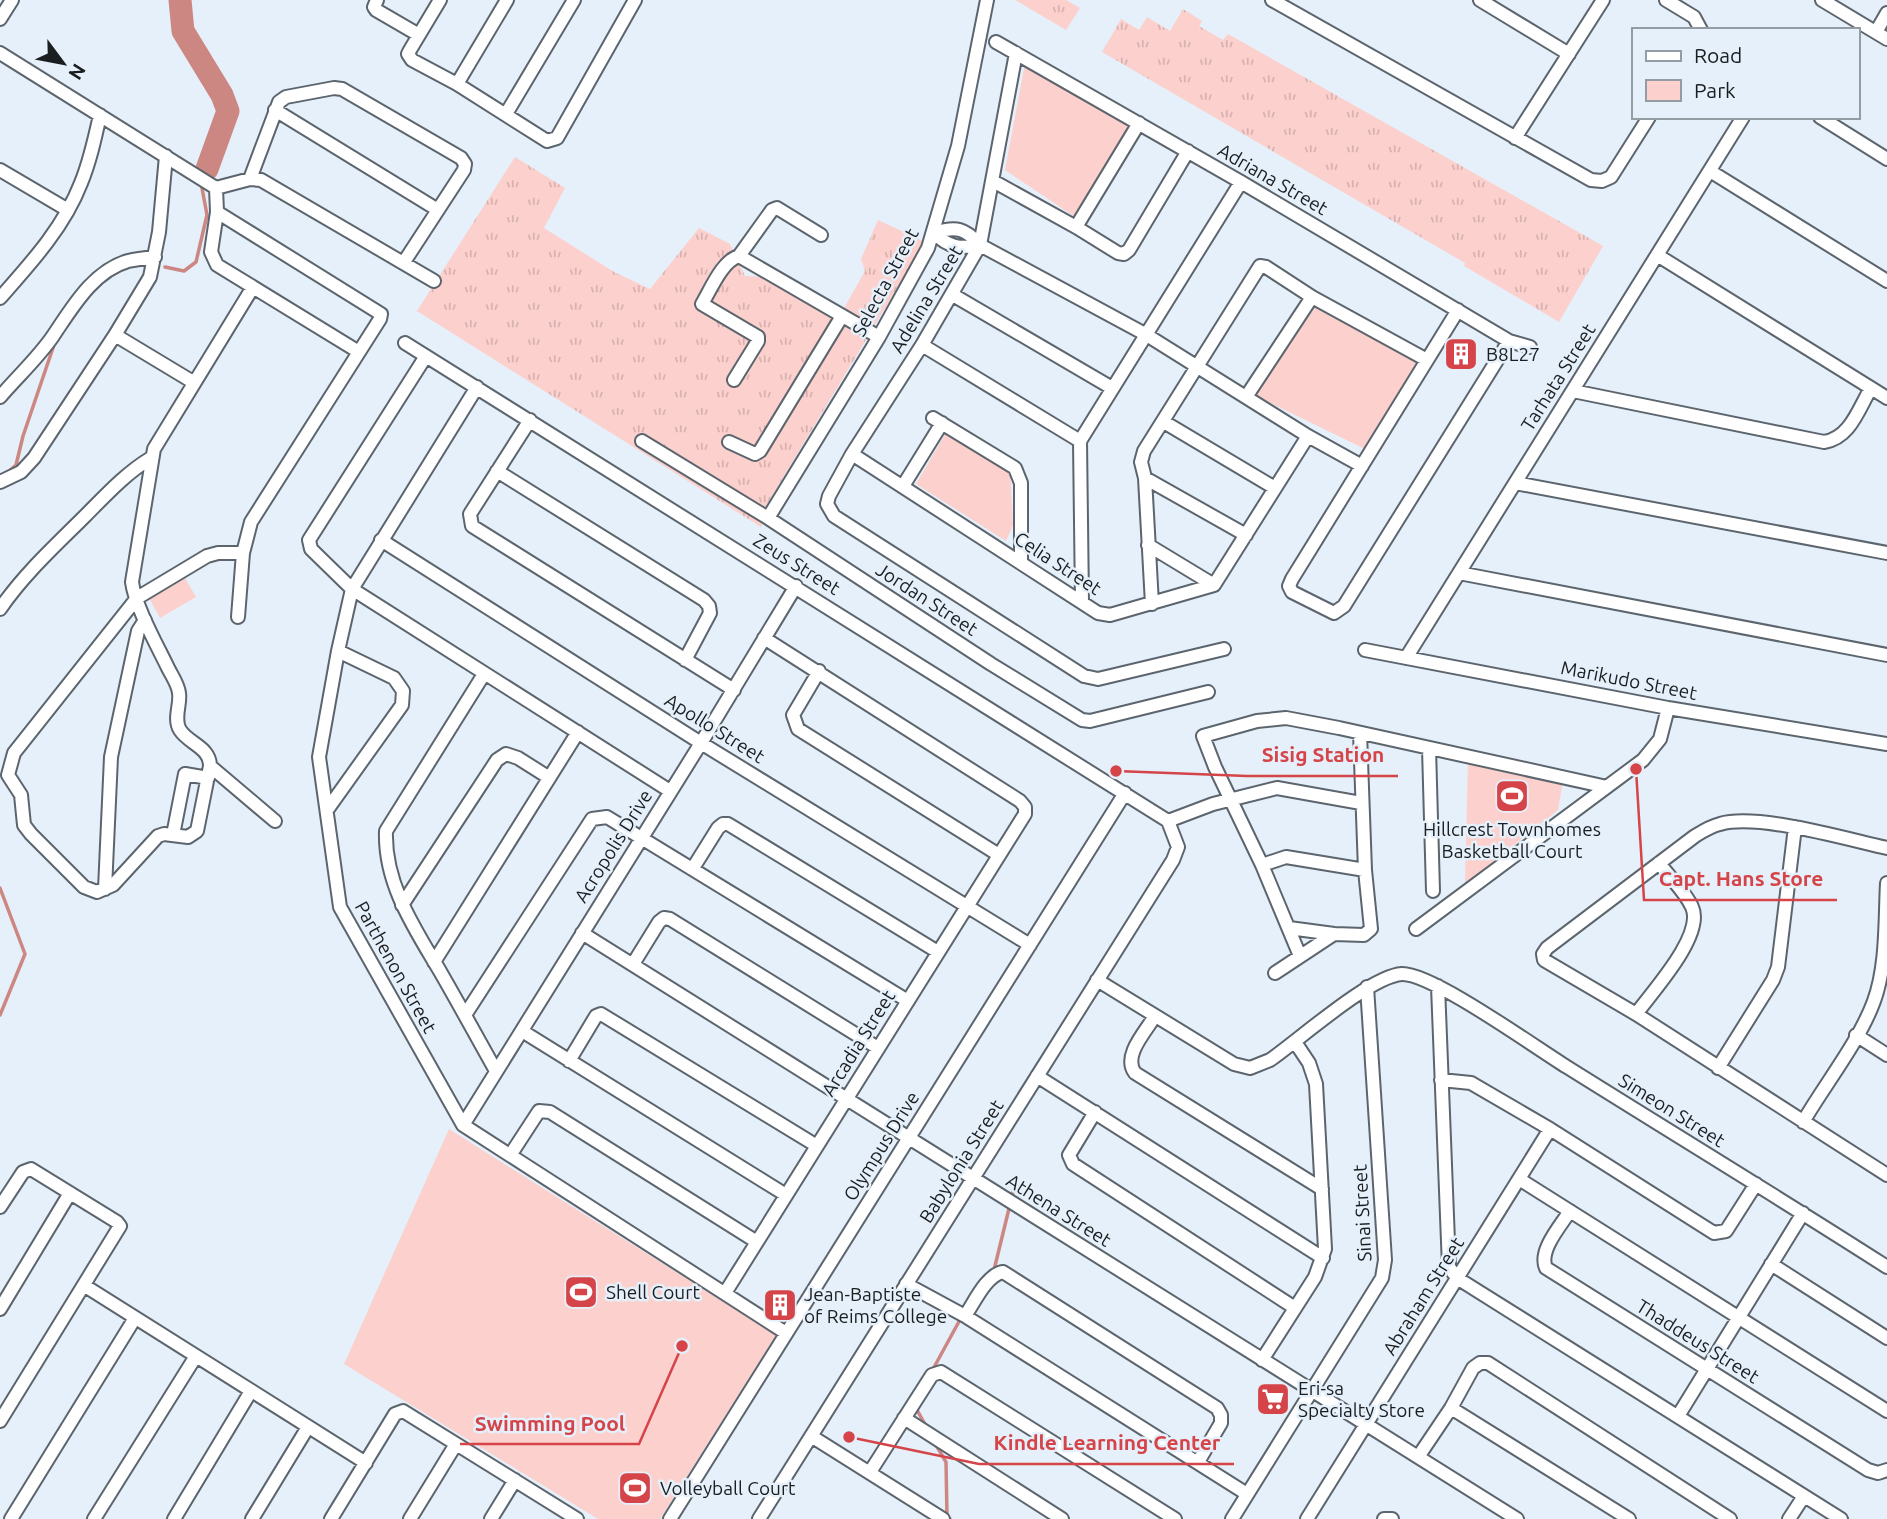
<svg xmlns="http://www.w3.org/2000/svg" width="1887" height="1519" font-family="Ubuntu,sans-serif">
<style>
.grass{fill:url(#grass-tufts)}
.green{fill:#fcd0cd}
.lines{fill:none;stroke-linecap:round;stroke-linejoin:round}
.stream{stroke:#cd8783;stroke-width:3.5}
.river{stroke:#cd8783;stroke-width:23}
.street-casing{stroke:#5c656d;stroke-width:16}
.street{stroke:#fff;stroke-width:12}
.labels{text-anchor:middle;stroke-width:5;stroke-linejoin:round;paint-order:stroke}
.street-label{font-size:19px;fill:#1a1e21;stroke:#e6f0fa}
.poi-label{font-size:19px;fill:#1a1e21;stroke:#e6f0fa;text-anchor:start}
.leader{fill:none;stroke:#d44448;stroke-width:2.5}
.callout-dot{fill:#d44448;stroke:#e6f0fa;stroke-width:2.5}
.callout-label{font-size:21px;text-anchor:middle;font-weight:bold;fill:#d44448;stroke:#e6f0fa;stroke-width:5;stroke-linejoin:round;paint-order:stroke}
</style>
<defs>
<pattern id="grass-tufts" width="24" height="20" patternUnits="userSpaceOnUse" patternTransform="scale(1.75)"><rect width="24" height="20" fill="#fcd0cd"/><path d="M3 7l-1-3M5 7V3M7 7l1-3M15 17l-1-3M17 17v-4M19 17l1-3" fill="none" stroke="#d7b2b0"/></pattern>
</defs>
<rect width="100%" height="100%" fill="#e6f0fa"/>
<path class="grass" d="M1015 0H1066L1080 8 1066 30Z
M1183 9 1202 21 1199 26 1223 40 1228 34 1603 246 1559 322 1464 266 1465 263 1102 52 1121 19 1139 30 1147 17 1170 31Z
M515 157 565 188 544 228 614 272 650 289 699 228 730 244 745 276 772 277 843 310 865 271 861 259 878 220 925 242 764 509 768 515 761 527 417 311Z"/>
<path class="green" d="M1025 63 1132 122 1075 217 1005 170Z
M1321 299 1430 358 1369 451 1254 395Z
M947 431 1010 469 1013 525 1006 541 916 484Z
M185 578 196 597 160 618 149 598Z
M1468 759 1563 780 1558 810 1465 884Z
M449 1129 776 1335 660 1519H598L344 1364Z"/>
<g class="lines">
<path class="stream" d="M165 267 184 271 196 262 207 215 202 188
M8 472 16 465 23 436 55 342
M0 888 25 954 0 1015
M994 1270 1015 1184
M932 1371 962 1316
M918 1408 917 1410 926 1426
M936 1445 946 1462 947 1517 950 1519"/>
<path class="river" d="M180 0 183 31 222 95 228 111 207 169"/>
<g class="street-casing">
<path id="street" d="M377 0 374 7 376 10 419 35
M440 0 410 50 408 54 412 60 457 84 547 141 557 138 635 0
M1272 0 1591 180 1602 181 1611 177 1649 117
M1480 0 1569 54
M1666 0 1694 17 1701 30
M1822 0 1887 39
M0 19 12 0
M1876 32 1887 13
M996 42 1241 182 1509 341 1530 347
M0 53 216 188
M1016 53 980 245 922 345 852 454 829 496 827 504 834 516 1084 676 1098 679 1224 649
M457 84 507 0
M275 110 438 210
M506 114 574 0
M1820 117 1887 159
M1515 138 1603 0
M0 170 68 210
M1710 171 1887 281
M250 179 279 102 286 97 334 88 342 89 461 158 465 164 464 170 404 262
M993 181 1076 227 1118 253 1124 254 1129 250 1188 151
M216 188 250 179 261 180 434 281
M216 188 217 212 211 252 217 265 359 352
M217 212 381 314 380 319 251 522 243 553 238 617
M1076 227 1139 123
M980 245C960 249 948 247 934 233 956 226 965 228 980 245L1145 334 1308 436 1362 466
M1657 255 1887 398
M739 256 772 210 777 208 821 235
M253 287 154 449 132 582C135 606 157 645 168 668 172 676 178 684 179 693 181 704 173 719 180 730 189 744 210 747 210 766L275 821
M953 295 1112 388
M0 298C31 263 64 227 81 183 90 161 95 138 100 115
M1458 310 1292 579 1289 586 1292 592 1334 613 1344 606 1509 341
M115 335 193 382
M405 343 1168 821
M922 345 1080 441
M426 356 309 540 311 549 352 589 670 791
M734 380 758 341V337L702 304C711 289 722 261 739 256L879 337
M477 387 352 589 338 651 319 757 340 907 463 1125 786 1333
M1573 391 1824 442C1850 438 1858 410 1871 388
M0 397C17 377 38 358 53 336 72 308 93 271 128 261 137 259 146 258 155 257
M1246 397 1312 297
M933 418 1015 468 1021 483V561
M530 420 470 514 472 526 734 690
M1164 422 1275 488
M642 441 768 518 991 664 1082 720 1090 721 1208 692
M1080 441 1241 182
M1080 441 1082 602
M729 442 755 454 760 451 842 316
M852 454 1098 613 1110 615 1214 585 1308 436
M497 471 704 600 709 606 710 613 685 660
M1145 478 1246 535
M0 482 21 472 34 458 115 335 150 277 159 232 166 156
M1515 483 1887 553
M903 486 942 423
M768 518 879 337 928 248 958 146 987 0
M381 540 701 743 1030 945
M1148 545 1214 585
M1459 573 1887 655
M1152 604 1145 478 1141 462 1144 451 1260 266 1266 267 1312 297 1427 360
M0 609C24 574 55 546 85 516 106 495 126 473 151 458
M1365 650 1668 708 1887 744
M1406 658 1743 117
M819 671 793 715 798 729 999 855
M484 674 386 831C384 884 415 929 441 973 460 1006 478 1039 496 1071
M1429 748 1433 891
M210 766 197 831 188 837 164 834 158 836 113 885 97 892 84 887 31 834 24 825 21 795 8 775 14 753 137 598 207 556 218 553H243
M327 810 402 705 403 691 394 678 338 651
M1168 821 1213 804 1277 788 1361 803
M173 835 185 774 208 778
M1887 848C1846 839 1758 813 1720 824 1711 826 1703 831 1695 836L1547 948 1543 954 1544 960 1636 1014 1887 1175
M1262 865 1286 857 1365 870
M693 868 718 828 723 824H728L938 952
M105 889 111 757 138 631 145 620
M402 905 497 760 506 754 518 758 548 777
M1289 928 1334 934 1364 935 1371 929 1365 870 1360 733
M1416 929 1643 760 1660 739 1668 708
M582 933 1517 1519
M1300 956 1262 865 1215 767 1203 736 1257 721 1286 718 1339 728 1607 787
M434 962 578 732
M633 964 659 922 664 918 670 919 878 1048
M1275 973 1334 934
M1097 980 1234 1064 1250 1068 1270 1060C1299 1040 1370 976 1402 974 1432 973 1536 1048 1567 1067 1674 1134 1781 1199 1887 1267
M1438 986 1449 1267 1457 1278 1841 1519
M1636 1014C1652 992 1705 935 1692 907 1685 891 1669 877 1659 863
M465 1015 592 819 607 817 908 1001
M1155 1016C1146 1031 1122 1056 1135 1073L1322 1189
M522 1031 786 1195
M1856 1035 1887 1055
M569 1061 596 1016 601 1014 817 1146
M1718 1068 1773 980 1778 967 1795 827
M1037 1076 1323 1258
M1441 1080 1471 1083 1550 1129 1714 1233 1726 1231 1756 1184
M1095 1112 1069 1155 1073 1164 1295 1308
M1803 1122C1825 1084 1859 1042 1874 1001 1887 965 1885 921 1887 883
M463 1125 701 743 796 586
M511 1154 539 1111 550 1112 757 1242
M1519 1179 1887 1411
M0 1207 23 1172 31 1169 117 1222 120 1226 0 1421
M1570 1211C1561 1225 1538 1251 1546 1268L1868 1470 1878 1473 1887 1470
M1771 1264 1887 1338
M906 1284 965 1316 1247 1494
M85 1286 366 1463
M725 1293 1025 814V807L1020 801 764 638
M0 1309 70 1193
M965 1316C974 1303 986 1275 1003 1272L1217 1408 1221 1415V1423L1198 1462
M1262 1360 1315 1277 1325 1249 1316 1084 1309 1063 1295 1042
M1451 1408 1629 1519
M1678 1416 1803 1213
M904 1418 1062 1519
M811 1436 943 1519
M1418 1457 1451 1408 1473 1368 1480 1363H1488L1730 1519
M870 1472 932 1375 941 1372 1175 1519
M11 1519 135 1318
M94 1519 196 1356
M174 1519 251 1391
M252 1519 308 1427
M331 1519 395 1414 403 1411 577 1519
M410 1519 456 1444
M491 1519 515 1480
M670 1519 1125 793
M759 1519 1173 860 1178 847 1168 821
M1232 1519 1382 1278 1385 1260 1367 987
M1307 1519 1550 1129
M1384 1519H1392
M1789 1519 1804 1496"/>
</g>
<use href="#street" class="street"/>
</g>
<defs>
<g id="building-square" transform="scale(1.75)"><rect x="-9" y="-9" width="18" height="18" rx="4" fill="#d44448" stroke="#e6f0fa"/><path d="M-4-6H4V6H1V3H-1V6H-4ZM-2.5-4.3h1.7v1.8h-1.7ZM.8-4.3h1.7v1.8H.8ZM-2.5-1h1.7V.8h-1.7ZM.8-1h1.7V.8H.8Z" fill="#fff"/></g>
<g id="stadium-square" transform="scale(1.75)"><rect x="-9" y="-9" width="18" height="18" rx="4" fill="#d44448" stroke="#e6f0fa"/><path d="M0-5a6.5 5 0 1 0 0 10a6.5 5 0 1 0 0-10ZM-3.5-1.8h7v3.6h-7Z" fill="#fff"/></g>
<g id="supermarket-square" transform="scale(1.75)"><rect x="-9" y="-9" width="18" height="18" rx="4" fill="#d44448" stroke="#e6f0fa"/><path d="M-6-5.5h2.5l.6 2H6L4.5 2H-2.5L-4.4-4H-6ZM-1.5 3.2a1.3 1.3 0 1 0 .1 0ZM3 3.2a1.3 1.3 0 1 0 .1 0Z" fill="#fff"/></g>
</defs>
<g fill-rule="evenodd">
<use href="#building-square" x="1461" y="354"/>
<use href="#stadium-square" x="1512" y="796"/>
<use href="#stadium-square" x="581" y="1292"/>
<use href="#building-square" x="780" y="1305"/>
<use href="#supermarket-square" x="1273" y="1399"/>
<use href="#stadium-square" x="635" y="1488"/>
</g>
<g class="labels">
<g class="street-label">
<text transform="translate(1273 179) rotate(30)" y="7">Adriana Street</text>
<text transform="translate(885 282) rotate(-62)" y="7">Selecta Street</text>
<text transform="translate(926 299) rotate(-59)" y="7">Adelina Street</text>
<text transform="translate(1558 377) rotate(-58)" y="7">Tarhata Street</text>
<text transform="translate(1058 563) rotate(33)" y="7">Celia Street</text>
<text transform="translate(797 564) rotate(32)" y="7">Zeus Street</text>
<text transform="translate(927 599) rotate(33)" y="7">Jordan Street</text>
<text transform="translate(1629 680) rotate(11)" y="7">Marikudo Street</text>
<text transform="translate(715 728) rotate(32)" y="7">Apollo Street</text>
<text transform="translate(613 846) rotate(-58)" y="7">Acropolis Drive</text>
<text transform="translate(396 967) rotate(61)" y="7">Parthenon Street</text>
<text transform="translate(858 1043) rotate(-58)" y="7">Arcadia Street</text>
<text transform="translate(1672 1110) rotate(32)" y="7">Simeon Street</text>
<text transform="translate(881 1146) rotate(-58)" y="7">Olympus Drive</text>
<text transform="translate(961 1161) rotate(-58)" y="7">Babylonia Street</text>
<text transform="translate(1059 1210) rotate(32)" y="7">Athena Street</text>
<text transform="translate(1362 1213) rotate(-93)" y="7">Sinai Street</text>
<text transform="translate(1423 1296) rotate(-58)" y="7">Abraham Street</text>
<text transform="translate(1698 1341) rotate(32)" y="7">Thaddeus Street</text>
</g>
<g class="poi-label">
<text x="1486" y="361">B8L27</text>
<text x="1512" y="836" text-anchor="middle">Hillcrest Townhomes<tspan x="1512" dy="22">Basketball Court</tspan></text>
<text x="606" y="1299">Shell Court</text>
<text x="804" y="1301">Jean-Baptiste<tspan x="804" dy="22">of Reims College</tspan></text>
<text x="1298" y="1395">Eri-sa<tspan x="1298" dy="22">Specialty Store</tspan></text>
<text x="660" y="1495">Volleyball Court</text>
</g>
</g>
<path class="leader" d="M1116 771L1247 776H1398M1636 769L1644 900H1837M682 1346L639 1444H460M849 1437L979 1464H1234"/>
<g class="callout-dot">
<circle cx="1116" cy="771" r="7"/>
<circle cx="1636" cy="769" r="7"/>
<circle cx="682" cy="1346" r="7"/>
<circle cx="849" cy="1437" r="7"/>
</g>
<g class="callout-label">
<text x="1323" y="762">Sisig Station</text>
<text x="1741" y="886">Capt. Hans Store</text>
<text x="550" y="1431">Swimming Pool</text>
<text x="1107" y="1450">Kindle Learning Center</text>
</g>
<rect x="1632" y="28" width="228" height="91" fill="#e6f0fa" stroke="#949ca3" stroke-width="2"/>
<rect x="1646" y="51" width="35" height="10" fill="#ffffff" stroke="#949ca3" stroke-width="2"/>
<text x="1694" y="63" font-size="21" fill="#1a1e21">Road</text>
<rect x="1646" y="80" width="35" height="21" fill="#fcd0cd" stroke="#949ca3" stroke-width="2"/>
<text x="1694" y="98" font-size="21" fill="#1a1e21">Park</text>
<g transform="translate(63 63) rotate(122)" stroke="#e6f0fa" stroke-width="5" paint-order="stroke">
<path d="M0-5L12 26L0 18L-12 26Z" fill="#1a1e21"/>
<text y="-10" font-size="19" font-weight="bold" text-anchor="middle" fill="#1a1e21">N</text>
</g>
</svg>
